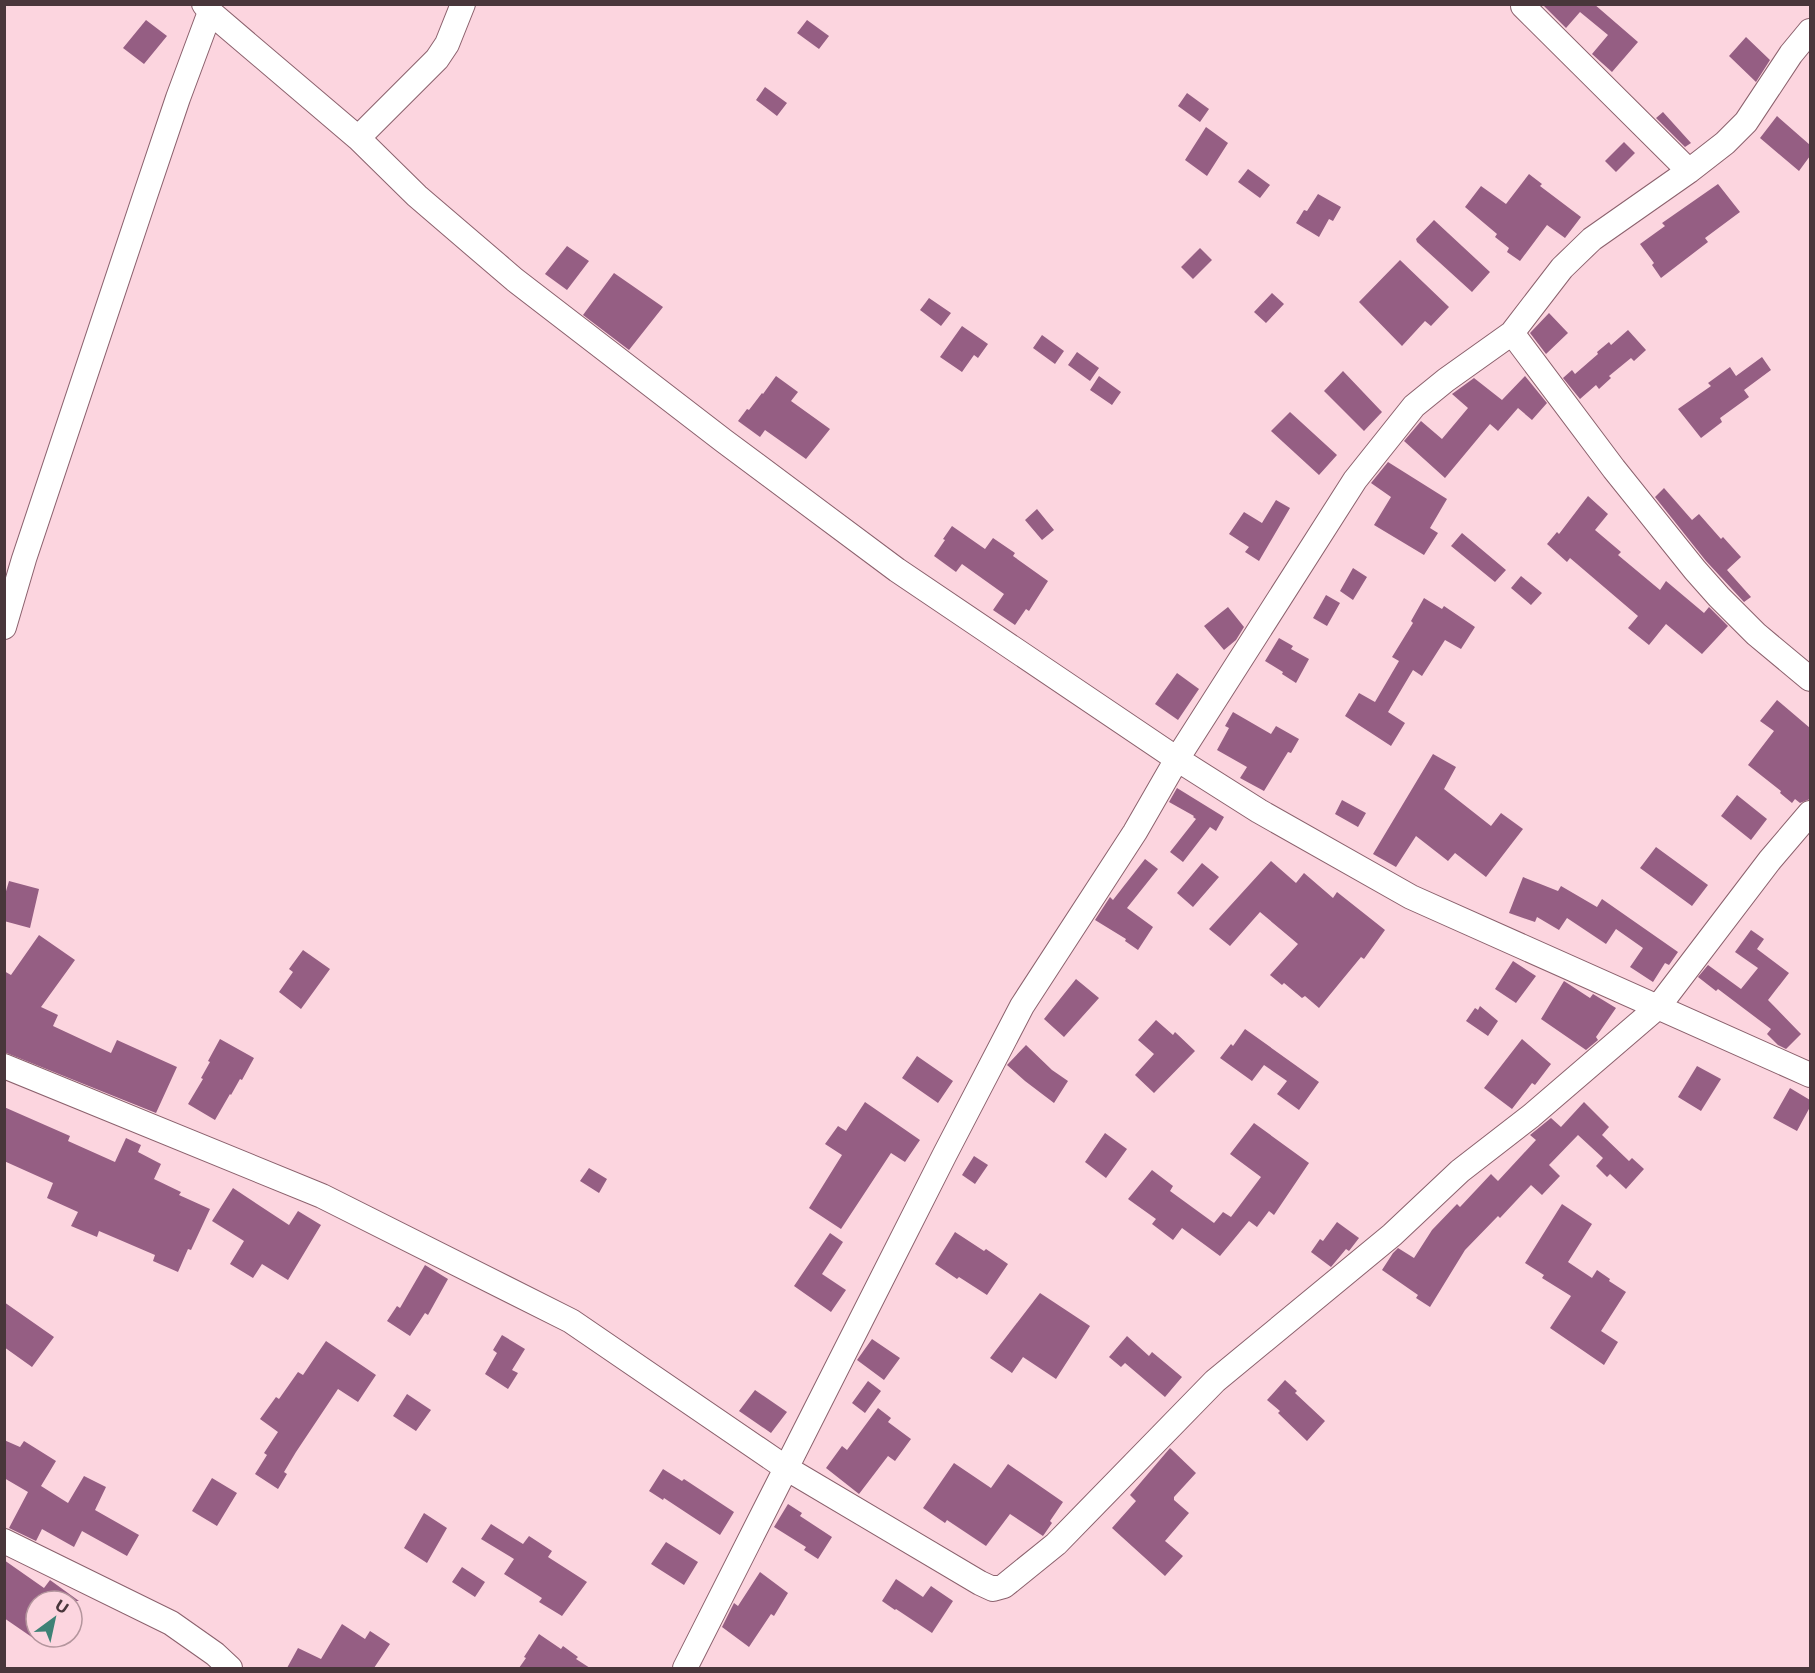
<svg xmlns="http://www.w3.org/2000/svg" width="1815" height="1673" font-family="Montserrat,sans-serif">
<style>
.building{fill:#955e83}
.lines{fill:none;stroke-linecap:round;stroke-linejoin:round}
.minor-casing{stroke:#8b616d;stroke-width:26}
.minor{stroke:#fff;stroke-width:24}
</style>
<rect width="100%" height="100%" fill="#fcd5df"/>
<path class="building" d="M1542 4H1594L1638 42 1612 72 1592 54 1608 35 1580 12 1566 28Z
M146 20 167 36 144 64 123 48Z
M807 20 829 36 819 49 797 33Z
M1746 37 1770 60 1756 82 1729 56Z
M765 87 787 103 777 116 756 100Z
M1187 93 1209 109 1200 122 1178 106Z
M1663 112 1691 143 1685 147 1656 118Z
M1777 116 1810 145V156L1799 171 1760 138Z
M1206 127 1228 143 1207 176 1185 160Z
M1624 142 1635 153 1616 172 1605 161Z
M1248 169 1270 185 1260 198 1238 182Z
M1529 174 1542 184 1540 186 1581 217 1565 238 1547 225 1520 261 1507 252 1509 248 1495 237 1497 234 1465 207 1481 186 1506 204Z
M1718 184 1740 212 1705 238 1708 242 1661 278 1652 265 1654 263 1640 244 1665 226 1662 223Z
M1318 194 1341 207 1333 221 1329 219 1319 237 1296 223 1304 210 1307 211Z
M1434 220 1490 272 1472 292 1417 242 1416 239Z
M567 246 589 261 567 290 545 274Z
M1200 248 1212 260 1193 279 1181 267Z
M1400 260 1449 307 1431 326 1425 321 1402 346 1359 302Z
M614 273 663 307 629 350 583 315Z
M1272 293 1284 304 1266 323 1254 312Z
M929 298 951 313 941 326 920 310Z
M1549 313 1568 333 1546 354 1530 333Z
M962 326 988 344 978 358 974 355 962 372 940 357Z
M1628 330 1646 350 1634 361 1631 358 1609 376 1611 378 1599 389 1596 385 1580 399 1563 378 1572 370 1575 374 1598 354 1597 352 1609 342 1611 345Z
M1042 335 1064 351 1055 364 1033 348Z
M1077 352 1099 368 1090 381 1068 365Z
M1762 357 1771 370 1744 390 1749 397 1720 418 1722 422 1701 438 1678 409 1711 386 1708 383 1730 367 1736 376Z
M1343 371 1382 412 1364 431 1324 391Z
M776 376 798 392 791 401 830 429 806 459 765 430 760 437 738 421 747 409 749 410 762 393 763 394Z
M1099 376 1121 392 1112 405 1090 390Z
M1525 376 1547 403 1532 420 1518 408 1498 431 1490 424 1445 478 1404 441 1421 421 1442 439 1468 408 1452 394 1474 378 1502 400Z
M1290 412 1337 455 1319 475 1271 431Z
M1388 462 1447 499 1430 528 1438 533 1424 555 1374 525 1391 497 1371 483Z
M1664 488 1692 520 1699 514 1721 539 1723 537 1741 557 1727 570 1751 597 1744 602 1706 561 1655 497Z
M1588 496 1608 514 1595 530 1621 552 1618 555 1660 590 1666 581 1704 613 1709 607 1728 626 1702 654 1666 624 1649 645 1628 628 1638 616 1570 558 1567 562 1547 544 1557 532 1559 534Z
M1276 500 1290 508 1259 561 1245 552 1249 547 1229 534 1244 512 1262 523Z
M1037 509 1054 530 1042 540 1025 520Z
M952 526 985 549 993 538 1015 553 1013 556 1048 581 1029 611 1026 609 1015 625 993 610 1004 594 962 564 956 572 934 556 945 540 943 539Z
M1462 533 1506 570 1495 582 1451 546Z
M1353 568 1367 577 1353 600 1340 591Z
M1521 576 1542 593 1531 605 1511 588Z
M1326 595 1340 603 1327 626 1313 618Z
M1424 598 1442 609 1444 606 1475 627 1461 649 1445 640 1422 676 1413 670 1388 712 1405 723 1391 746 1345 716 1359 693 1375 702 1399 661 1392 657 1413 623 1411 621Z
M1228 607 1244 627 1236 640 1224 650 1204 626Z
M1279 638 1293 646 1291 649 1309 659 1296 683 1282 674 1283 672 1265 661Z
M1177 673 1199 689 1178 720 1155 704Z
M1777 700 1810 728V799L1800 803 1795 799 1792 803 1780 793 1781 791 1748 765 1774 731 1760 721Z
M1233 712 1271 734 1276 726 1299 739 1291 753 1288 752 1264 791 1240 778 1247 767 1217 750 1229 728 1225 726Z
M1433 754 1456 767 1444 789 1491 826 1501 813 1523 829 1486 877 1455 853 1448 861 1416 836 1396 867 1373 854Z
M1177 788 1224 817 1216 831 1210 827 1183 862 1170 852 1196 819 1193 817 1194 816 1169 802Z
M1737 795 1767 819 1751 840 1721 816Z
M1342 800 1366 813 1358 827 1335 814Z
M1656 847 1708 885 1692 906 1640 868Z
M1145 859 1158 869 1127 908 1153 927 1138 950 1125 941 1126 939 1095 920 1110 897 1113 900Z
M1271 861 1296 883 1304 873 1333 898 1337 892 1385 930 1364 959 1361 957 1319 1008 1305 996 1302 998 1284 983 1282 985 1270 975 1298 944 1260 912 1230 946 1209 929Z
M1202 863 1219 877 1193 907 1177 893Z
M1523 877 1558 891 1561 886 1597 907 1602 899 1678 952 1669 965 1665 963 1653 982 1630 967 1643 948 1616 929 1606 944 1567 918 1559 930 1537 917 1535 922 1509 913Z
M9 881 39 889 30 928 4 921V898Z
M1751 930 1764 939 1757 949 1789 973 1768 1000 1801 1034 1786 1049 1778 1045 1767 1034 1771 1029 1718 989 1716 991 1698 977 1708 965 1741 989 1758 968 1735 952Z
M39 935 75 960 41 1007 58 1015 53 1026 111 1053 117 1040 177 1067 156 1113 4 1052V971L11 975Z
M303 950 330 969 301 1009 279 992 293 972 289 969Z
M1513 961 1536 976 1516 1003 1495 989Z
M1076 979 1099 998 1064 1037 1044 1019Z
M1564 981 1590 998 1593 994 1616 1008 1596 1037 1598 1040 1586 1050 1541 1019Z
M1480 1006 1498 1021 1488 1036 1466 1021 1475 1008 1478 1010Z
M1156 1020 1173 1035 1175 1032 1195 1051 1154 1093 1135 1075 1154 1054 1138 1040Z
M1245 1029 1319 1082 1299 1110 1277 1094 1287 1081 1264 1065 1252 1081 1220 1058 1231 1044 1233 1046Z
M220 1039 254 1058 242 1080 240 1079 231 1095 230 1094 215 1120 188 1104 203 1079 201 1078 210 1062 208 1061Z
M1522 1039 1551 1064 1535 1085 1532 1083 1512 1109 1484 1088Z
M1026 1045 1052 1070 1068 1081 1054 1103 1025 1081 1007 1065Z
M917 1056 953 1081 938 1103 902 1078Z
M1697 1066 1721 1079 1701 1111 1678 1097Z
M1790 1088 1810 1100V1107L1797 1131 1773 1118Z
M865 1102 920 1140 905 1162 891 1153 841 1229 809 1208 842 1155 825 1144 838 1126 846 1131Z
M1584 1102 1609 1127 1602 1135 1629 1161 1632 1158 1644 1169 1626 1189 1610 1174 1607 1177 1596 1166 1603 1158 1578 1135 1549 1165 1560 1176 1542 1195 1531 1185 1500 1218 1498 1216 1465 1250 1430 1307 1416 1298 1418 1295 1382 1270 1393 1253 1398 1248 1414 1258 1432 1230 1457 1204 1460 1207 1491 1174 1498 1181 1536 1140 1530 1135 1551 1118 1561 1127Z
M4 1107 70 1136 68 1141 115 1162 126 1138 141 1145 138 1152 161 1164 154 1179 181 1192 179 1195 210 1209 191 1250 188 1249 178 1272 153 1261 155 1255 99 1231 97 1237 71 1226 78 1212 47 1198 53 1183 4 1161Z
M1254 1123 1309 1163 1274 1215 1269 1211 1257 1227 1249 1221 1220 1256 1182 1228 1173 1240 1152 1224 1156 1219 1128 1199 1152 1170 1173 1186 1170 1191 1214 1223 1223 1212 1231 1217 1261 1177 1230 1154Z
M1105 1133 1127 1149 1106 1178 1085 1162Z
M974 1156 988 1165 975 1184 962 1175Z
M589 1168 607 1179 599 1193 580 1181Z
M233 1188 289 1225 298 1211 321 1225 288 1280 262 1264 253 1278 230 1264 244 1241 212 1221Z
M1562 1204 1592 1224 1568 1262 1592 1278 1597 1270 1610 1279 1609 1281 1626 1292 1601 1331 1618 1342 1604 1365 1550 1328 1571 1296 1542 1278 1544 1275 1525 1263Z
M1337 1222 1359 1238 1349 1251 1346 1249 1331 1267 1311 1252 1320 1239 1323 1241Z
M955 1232 984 1251 986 1249 1008 1264 987 1295 959 1277 957 1279 935 1264Z
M830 1233 843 1242 822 1274 846 1290 831 1312 794 1286Z
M425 1265 448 1279 428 1315 425 1313 410 1336 387 1321 397 1306 400 1308Z
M1040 1293 1090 1326 1056 1379 1023 1357 1012 1373 990 1358Z
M4 1302 54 1337 32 1367 4 1347Z
M502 1335 525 1349 512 1370 518 1373 508 1389 485 1374 497 1353 493 1350Z
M1127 1336 1149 1356 1152 1352 1182 1377 1165 1397 1125 1363 1121 1367 1109 1357Z
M872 1339 900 1358 884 1380 857 1360Z
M326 1341 376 1375 358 1402 338 1389 296 1452 284 1472 287 1474 278 1489 255 1474 267 1455 264 1453 278 1432 260 1419 276 1397 279 1399 298 1372 303 1375Z
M1285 1380 1297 1391 1295 1393 1325 1421 1307 1441 1278 1413 1280 1411 1267 1400Z
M868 1381 881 1391 865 1413 852 1403Z
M755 1390 787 1412 771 1433 739 1411Z
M407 1394 431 1410 416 1431 393 1416Z
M878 1408 891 1418 888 1422 911 1439 895 1461 888 1456 859 1494 826 1468 842 1446 847 1450Z
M4 1440 20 1447 24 1441 56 1461 41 1486 68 1503 84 1476 106 1487 95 1510 139 1535 127 1556 82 1531 74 1547 42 1529 36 1541 9 1528 28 1492 4 1478Z
M1170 1448 1196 1473 1174 1497V1500L1189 1513 1165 1541 1183 1556 1165 1576 1112 1528 1136 1501 1130 1495Z
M954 1463 991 1488 1008 1464 1063 1502 1050 1521 1052 1523 1043 1536 1010 1514 986 1546 947 1520 945 1523 923 1508Z
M663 1469 682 1481 684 1479 734 1512 720 1535 664 1498 663 1500 649 1491Z
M212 1478 237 1493 217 1526 192 1511Z
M788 1504 802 1513 800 1516 832 1537 818 1559 804 1550 806 1547 774 1527Z
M424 1513 447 1528 427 1563 404 1548Z
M491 1524 523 1544 529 1536 552 1551 548 1557 587 1582 562 1616 539 1602 542 1598 504 1574 514 1559 481 1539Z
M666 1542 698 1562 684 1585 651 1564Z
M4 1560 44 1588 50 1580 79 1601H36V1640L4 1618Z
M462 1567 485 1582 475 1597 452 1582Z
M760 1572 788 1593 774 1616 771 1614 749 1647 722 1627 734 1603 738 1606Z
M896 1579 923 1597 931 1586 953 1601 932 1633 896 1609 895 1610 882 1601Z
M342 1624 365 1639 370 1631 390 1644 374 1668H287L298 1648 321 1659Z
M539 1634 561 1649 563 1646 578 1657 576 1659 590 1668H519L526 1658 524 1657Z"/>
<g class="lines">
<g class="minor-casing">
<path id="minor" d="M204 4 210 12 358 138 417 196 515 280 724 441 897 570 1177 759 1259 811 1411 897 1810 1075
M1523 6 1689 171
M358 138 437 59 447 44 463 4
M1512 333 1614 469 1695 570 1719 597 1756 634 1810 679
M4 627 24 559 145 196 178 98 210 12
M4 1066 322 1196 571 1321 786 1468 980 1583 993 1589 1004 1586 1056 1544 1215 1381 1392 1235 1460 1171 1531 1116 1658 1007 1770 860 1810 813
M4 1541 171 1623 215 1654 230 1668
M685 1668 945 1154 1022 1006 1135 832 1177 759 1355 480 1414 406 1446 380 1512 333 1562 268 1592 239 1689 171 1725 143 1746 122 1791 54 1810 31"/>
</g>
<use href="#minor" class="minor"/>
</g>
<rect width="1815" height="1673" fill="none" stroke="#49363b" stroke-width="12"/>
<g transform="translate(54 1619) rotate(33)"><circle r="28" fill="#fcd5df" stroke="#b4959d" stroke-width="1.5"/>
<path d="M0-4.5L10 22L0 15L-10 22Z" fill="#3e8276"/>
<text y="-9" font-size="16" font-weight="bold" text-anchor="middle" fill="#49363b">U</text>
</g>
</svg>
